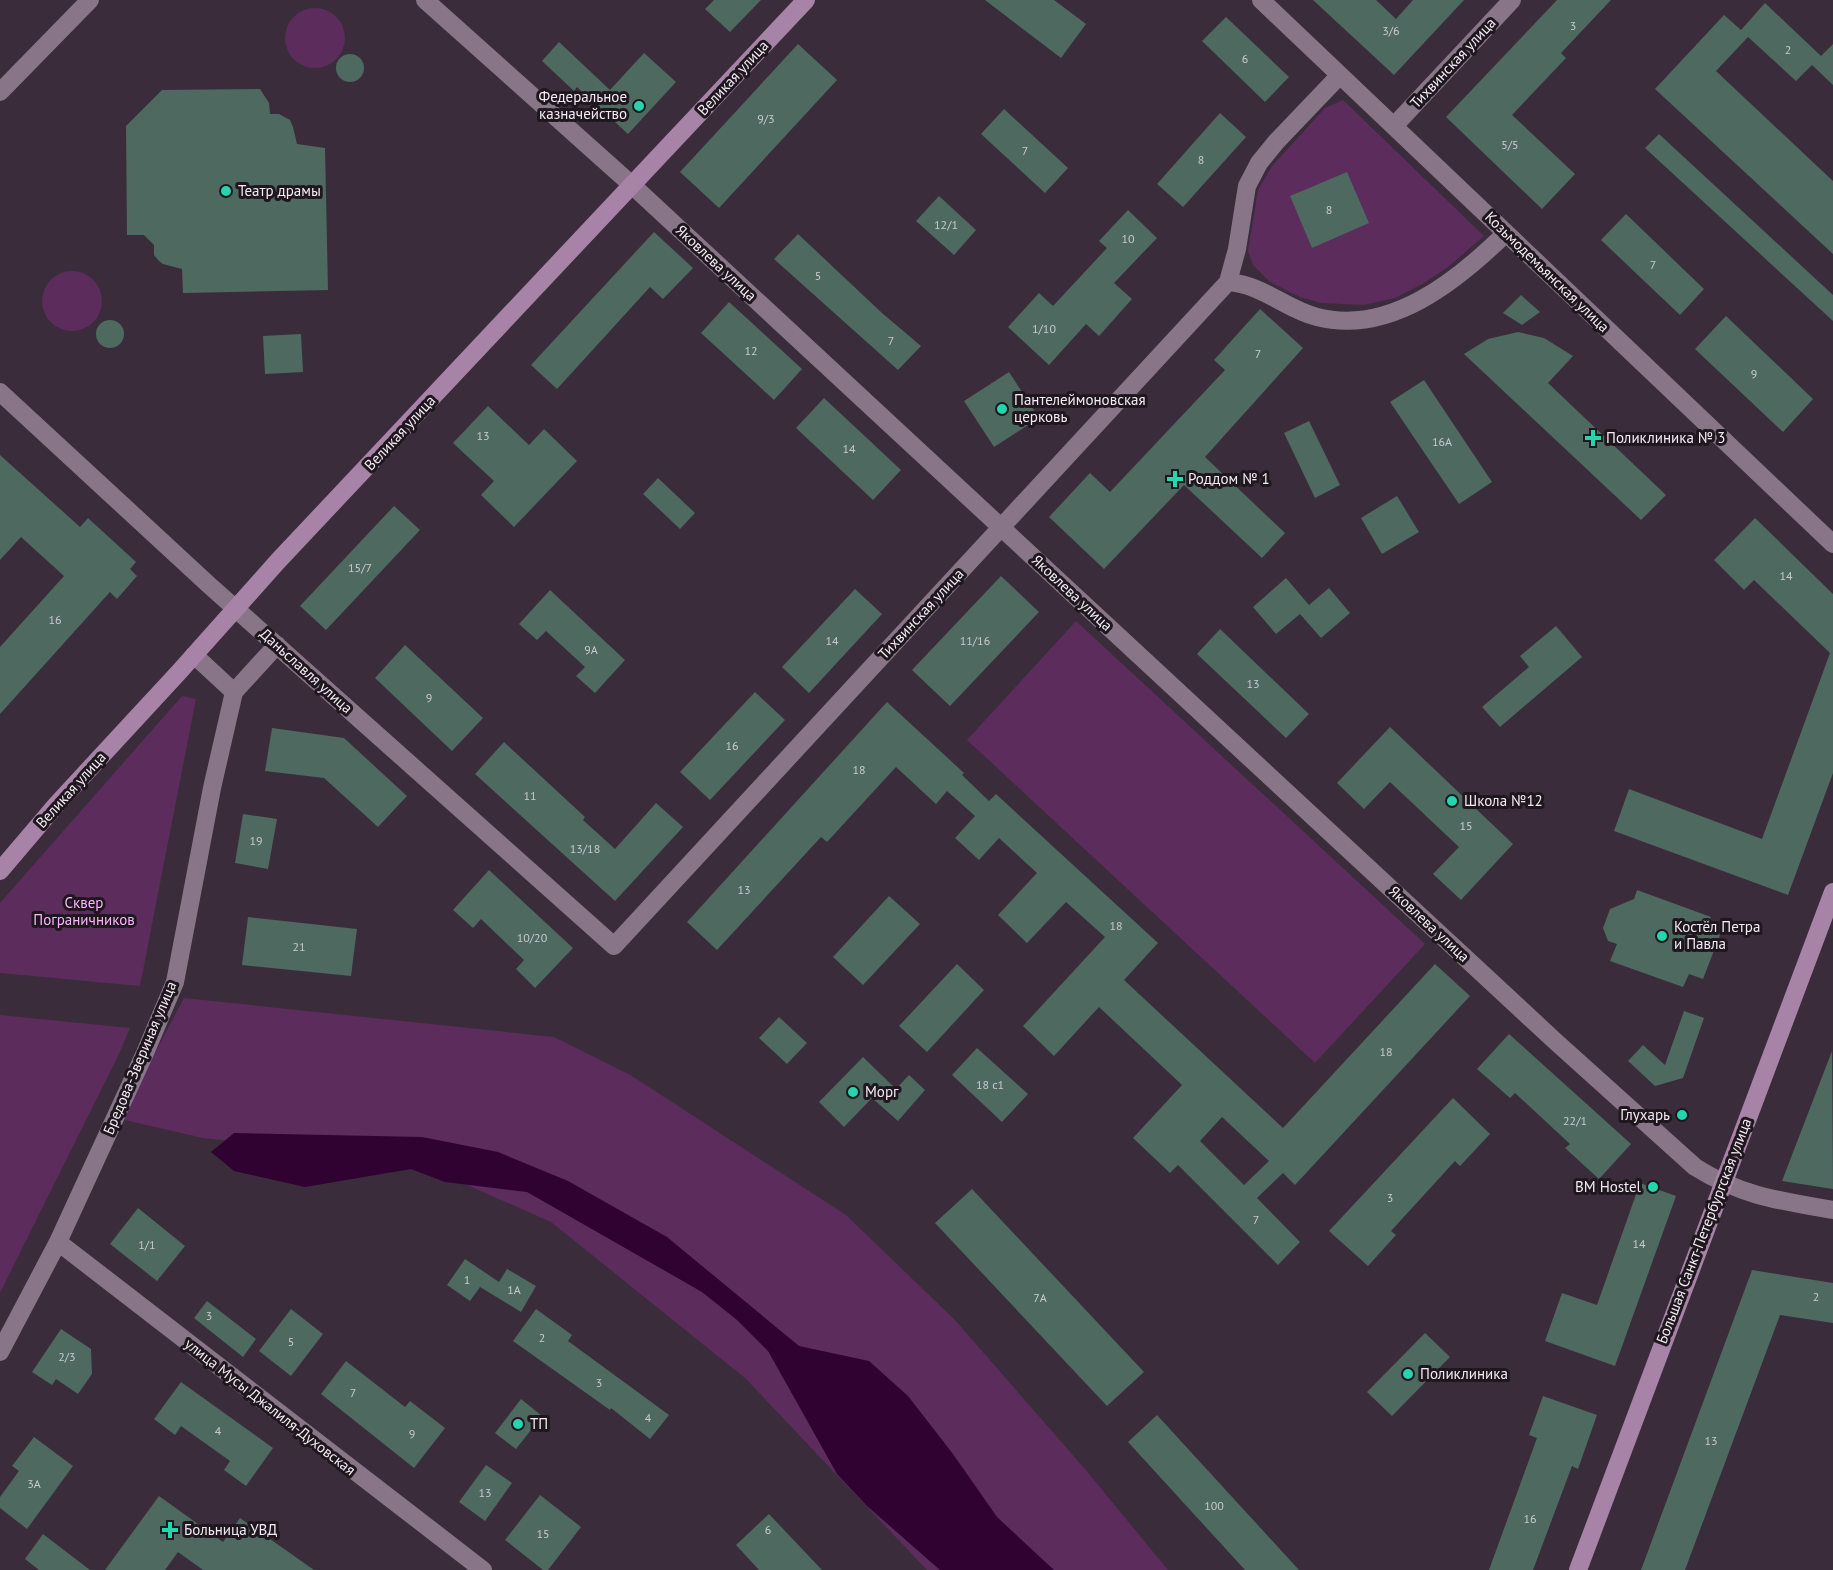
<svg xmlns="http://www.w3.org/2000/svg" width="1833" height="1570" font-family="'PT Sans',sans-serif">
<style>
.green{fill:#5b2c5c}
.water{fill:#300232}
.building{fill:#4d6960;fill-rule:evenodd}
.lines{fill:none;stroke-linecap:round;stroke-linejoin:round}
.minor{stroke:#887688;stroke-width:18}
.major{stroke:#a883a8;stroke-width:18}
.poi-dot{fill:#25d5ae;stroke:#1e171e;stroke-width:2}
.labels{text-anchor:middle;stroke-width:6;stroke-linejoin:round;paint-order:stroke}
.number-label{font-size:12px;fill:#cac9cf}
.street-label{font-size:15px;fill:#f4e9f4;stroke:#1e171e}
.poi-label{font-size:15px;fill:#f4e9f4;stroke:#1e171e;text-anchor:start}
.park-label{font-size:15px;fill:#feb3fe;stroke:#1e171e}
</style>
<rect width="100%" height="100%" fill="#3b2c3b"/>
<path class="green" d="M285 38a30 30 0 1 1 60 0a30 30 0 1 1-60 0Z
M1343 100 1484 236 1448 267 1424 283 1395 298 1363 305 1321 303 1300 297 1270 282 1253 265 1248 251 1258 190 1272 166 1325 108Z
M42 301a30 30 0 1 1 60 0a30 30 0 1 1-60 0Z
M1076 621 1425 944 1315 1063 967 740Z
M182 696 196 699 140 986 0 973V903Z
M184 998 554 1037 632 1076 846 1215 955 1320 1085 1469 1168 1570H927L745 1378 551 1222 406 1158 203 1138 120 1119Z
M0 1015 130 1028 118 1056 0 1293Z"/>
<path class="water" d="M234 1133 422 1137 498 1152 568 1181 667 1237 799 1346 869 1361 908 1396 953 1454 997 1517 1054 1570H940L867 1506 837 1474 768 1351 737 1320 702 1292 527 1192 445 1182 411 1169 305 1187 234 1171 211 1152Z"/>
<path class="building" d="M714 0H761L730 32 705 9Z
M985 0H1054L1086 24 1061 58Z
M1313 0H1376L1396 19 1413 0H1464L1394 75Z
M1557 0H1611L1561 53 1566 58 1512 115 1575 174 1542 209 1446 117Z
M1765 3 1821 56 1833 44V85L1812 65 1819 58 1796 81 1748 37 1716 71 1833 181V254L1655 89 1724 15 1741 30Z
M1226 17 1289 77 1265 102 1202 41Z
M559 42 610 90 644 53 676 82 628 134 577 87 574 91 542 61Z
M798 44 837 80 719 208 680 172Z
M336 68a14 14 0 1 1 28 0a14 14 0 1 1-28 0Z
M260 89 269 103 270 114H279L290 120 293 127 297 144 325 148 328 290 183 293 182 269 163 264 159 261 154 255V245L144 235H127L126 126 162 90Z
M1004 109 1068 168 1045 193 981 134Z
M1220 113 1246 137 1183 207 1157 184Z
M1659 134 1833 295V321L1645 148Z
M1347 172 1369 223 1312 248 1290 196Z
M939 196 976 230 954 255 916 221Z
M1128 210 1157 238 1114 283 1132 299 1099 336 1086 324 1049 365 1008 327 1039 293 1053 306 1107 248 1099 241Z
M1626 214 1704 289 1680 315 1601 240Z
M654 232 693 268 663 299 650 287 557 389 531 365Z
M798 234 882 313 921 346 898 370 774 259Z
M1521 295 1540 312 1522 325 1503 313Z
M729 302 802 369 774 400 701 333Z
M1260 309 1303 348 1205 457 1285 533 1262 558 1184 485 1104 569 1049 517 1090 473 1110 492 1225 370 1214 360Z
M1726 316 1813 399 1783 432 1695 349Z
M96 334a14 14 0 1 1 28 0a14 14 0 1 1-28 0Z
M1518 332 1544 338 1573 356 1548 383 1666 495 1641 520 1464 354 1488 339Z
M301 334 303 372 265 374 263 336Z
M1009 372 1039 418 994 447 964 401Z
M1424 380 1492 482 1459 504 1390 402Z
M824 398 901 470 873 500 796 428Z
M488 406 529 445 544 429 577 461 514 527 481 495 494 481 453 443Z
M1309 421 1340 485 1315 498 1284 433Z
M0 455 80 527 88 518 136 562 130 569 137 576 117 599 110 592 0 714V647L64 576 21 537 0 560Z
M658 478 695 513 680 529 643 494Z
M1397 496 1419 532 1382 554 1361 518Z
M394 506 420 530 326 630 300 606Z
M1755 518 1833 594V773L1788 895 1614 831 1629 789 1762 839 1830 653 1754 580 1744 590 1714 560Z
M1001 576 1039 612 950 706 912 670Z
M1286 578 1309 605 1329 588 1350 613 1321 638 1300 614 1276 634 1253 607Z
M855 589 882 614 809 693 782 667Z
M550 590 625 660 595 693 576 676 585 667 546 631 537 640 519 624Z
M1556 626 1582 657 1500 727 1482 707 1529 667 1520 656Z
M1220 629 1309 714 1286 738 1197 654Z
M405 645 483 718 452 751 375 678Z
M755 692 785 720 710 800 680 772Z
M887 702 964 773 962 775 989 801 996 794 1158 943 1124 980 1283 1128 1435 964 1470 996 1295 1185 1283 1173 1257 1198 1300 1242 1278 1265 1178 1165 1170 1173 1133 1138 1182 1085 1099 1007 1054 1056 1023 1026 1105 937 1066 902 1027 943 998 915 1037 873 999 838 979 860 955 838 975 816 947 791 936 804 896 767 827 842 821 837 717 950 687 922ZM1222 1117 1269 1161 1244 1185 1200 1141Z
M1390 727 1513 844 1461 900 1433 874 1459 847 1390 782 1364 809 1337 783Z
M272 728 344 738 407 796 378 827 324 778 265 771Z
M504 742 585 817 583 820 615 849 656 803 683 827 615 901 475 774Z
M243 814 277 819 268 869 235 863Z
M489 870 573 948 535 988 516 969 524 960 481 919 473 928 453 910Z
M1637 890 1711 917 1706 929 1720 935 1703 979 1689 974 1683 987 1610 961 1617 944 1608 941 1603 928 1610 909 1634 899Z
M889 896 920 924 863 985 833 957Z
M248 917 357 929 351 976 242 965Z
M957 964 984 990 927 1052 899 1026Z
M1684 1011 1704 1018 1683 1078 1655 1086 1628 1061 1643 1045 1665 1065Z
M779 1017 807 1043 787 1064 759 1038Z
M1509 1034 1631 1144 1599 1179 1565 1148 1570 1144 1515 1093 1510 1098 1477 1069Z
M977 1048 1028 1094 1002 1122 952 1075Z
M1832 1051 1833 1189 1782 1181Z
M863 1057 896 1089 909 1075 925 1090 898 1121 872 1098 844 1127 819 1102Z
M1453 1098 1490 1134 1460 1166 1455 1161 1391 1231 1396 1235 1368 1266 1329 1231Z
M1640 1183 1676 1196 1615 1366 1545 1341 1562 1293 1597 1305Z
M972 1189 1144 1372 1107 1406 935 1223Z
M138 1208 185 1246 157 1281 110 1244Z
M465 1259 499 1282 507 1269 536 1286 521 1312 480 1287 470 1301 447 1285Z
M1752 1270 1833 1283V1323L1780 1315 1685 1570H1641Z
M207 1301 256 1339 243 1357 194 1318Z
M291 1309 323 1334 291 1376 259 1351Z
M536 1309 572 1335 568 1341 669 1415 650 1439 611 1408 610 1410 513 1341Z
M61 1329 91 1349 92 1374 78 1394 56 1379 52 1385 32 1372Z
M1425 1333 1450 1357 1392 1416 1367 1392Z
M346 1361 405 1407 410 1401 445 1428 414 1468 321 1394Z
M181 1382 273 1448 246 1486 224 1470 230 1461 181 1426 175 1435 154 1419Z
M1543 1396 1597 1415 1578 1469 1572 1466 1533 1570H1489L1537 1438 1529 1435Z
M521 1399 542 1416 516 1449 495 1433Z
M1157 1415 1299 1570H1245L1128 1442Z
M34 1437 73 1466 27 1529 0 1508V1497L19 1471 12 1466Z
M486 1465 512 1483 485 1521 459 1502Z
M540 1495 581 1527 548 1570H543L505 1540Z
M159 1496 223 1542 240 1518 314 1570H203L178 1552 165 1570H105Z
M769 1514 822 1570H759L736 1545Z
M43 1534 90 1570H39L25 1559Z"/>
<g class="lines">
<path class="minor" d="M425 0 633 186 1555 1041 1695 1167C1741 1196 1781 1201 1833 1210
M1261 0 1833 544
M0 92 90 0
M1394 126 1512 0
M1228 282C1264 285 1285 309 1317 317 1390 336 1458 280 1506 233
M0 392 209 585 614 946 1228 282 1237 249 1247 186 1259 163 1276 142 1340 75
M194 655 234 692
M58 1242 483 1570
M0 1352 58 1242 145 1053 175 982 212 788 234 692 277 645"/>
<path class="major" d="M0 871 56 805 179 672 278 561 806 0
M1578 1570 1833 892"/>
</g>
<g class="poi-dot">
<circle cx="639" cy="106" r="6"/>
<circle cx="226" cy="191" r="6"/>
<circle cx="1002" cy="409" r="6"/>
<path d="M1590 429h6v6h6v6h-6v6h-6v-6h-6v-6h6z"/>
<path d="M1172 470h6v6h6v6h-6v6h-6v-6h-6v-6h6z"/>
<circle cx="1452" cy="801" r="6"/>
<circle cx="1662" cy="936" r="6"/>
<circle cx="853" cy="1092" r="6"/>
<circle cx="1682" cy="1115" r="6"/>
<circle cx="1653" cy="1187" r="6"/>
<circle cx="1408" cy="1374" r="6"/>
<circle cx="518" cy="1424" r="6"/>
<path d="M167 1521h6v6h6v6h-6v6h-6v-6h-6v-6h6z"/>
</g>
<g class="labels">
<g class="number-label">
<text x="1573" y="30">3</text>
<text x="1391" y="35">3/6</text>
<text x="1788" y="54">2</text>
<text x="1245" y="63">6</text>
<text x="766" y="123">9/3</text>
<text x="1510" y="149">5/5</text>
<text x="1025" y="155">7</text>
<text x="1201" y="164">8</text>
<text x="1329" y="214">8</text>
<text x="946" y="229">12/1</text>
<text x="1128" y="243">10</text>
<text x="1653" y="269">7</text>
<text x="818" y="280">5</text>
<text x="1044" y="333">1/10</text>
<text x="891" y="345">7</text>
<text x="751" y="355">12</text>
<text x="1258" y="358">7</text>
<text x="1754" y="378">9</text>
<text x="483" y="440">13</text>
<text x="1442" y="446">16А</text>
<text x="849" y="453">14</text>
<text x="360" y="572">15/7</text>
<text x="1786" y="580">14</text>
<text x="55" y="624">16</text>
<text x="832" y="645">14</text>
<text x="975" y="645">11/16</text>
<text x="591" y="654">9А</text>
<text x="1253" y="688">13</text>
<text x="429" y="702">9</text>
<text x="732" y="750">16</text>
<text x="859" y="774">18</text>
<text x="530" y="800">11</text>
<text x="1466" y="830">15</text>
<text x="256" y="845">19</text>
<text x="585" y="853">13/18</text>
<text x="744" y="894">13</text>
<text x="1116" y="930">18</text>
<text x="532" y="942">10/20</text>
<text x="299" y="951">21</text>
<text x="1386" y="1056">18</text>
<text x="990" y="1089">18 с1</text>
<text x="1575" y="1125">22/1</text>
<text x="1390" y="1202">3</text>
<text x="1256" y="1224">7</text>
<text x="1639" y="1248">14</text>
<text x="147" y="1249">1/1</text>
<text x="467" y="1284">1</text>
<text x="514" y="1294">1А</text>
<text x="1816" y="1301">2</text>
<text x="1040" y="1302">7А</text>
<text x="209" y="1320">3</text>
<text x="542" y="1342">2</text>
<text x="291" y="1346">5</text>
<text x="67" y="1361">2/3</text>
<text x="599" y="1387">3</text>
<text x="353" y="1397">7</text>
<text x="648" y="1422">4</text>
<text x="218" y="1435">4</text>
<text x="412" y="1438">9</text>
<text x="1711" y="1445">13</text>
<text x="34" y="1488">3А</text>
<text x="485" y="1497">13</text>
<text x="1214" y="1510">100</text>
<text x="1530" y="1523">16</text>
<text x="768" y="1534">6</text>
<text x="543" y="1538">15</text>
</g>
<g class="street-label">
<text transform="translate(1453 63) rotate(-47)" y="5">Тихвинская улица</text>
<text transform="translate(733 78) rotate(-47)" y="5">Великая улица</text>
<text transform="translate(716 263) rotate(43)" y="5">Яковлева улица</text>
<text transform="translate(1547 272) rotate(44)" y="5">Козьмодемьянская улица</text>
<text transform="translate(400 433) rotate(-47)" y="5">Великая улица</text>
<text transform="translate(1072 593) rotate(43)" y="5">Яковлева улица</text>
<text transform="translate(921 614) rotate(-47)" y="5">Тихвинская улица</text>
<text transform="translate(306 671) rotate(42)" y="5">Даньславля улица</text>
<text transform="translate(71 790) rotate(-48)" y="5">Великая улица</text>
<text transform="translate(1429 924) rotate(43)" y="5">Яковлева улица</text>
<text transform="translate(140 1058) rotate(-67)" y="5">Бредова-Звериная улица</text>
<text transform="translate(1704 1231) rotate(-69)" y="5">Большая Санкт-Петербургская улица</text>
<text transform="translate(270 1407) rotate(38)" y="5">улица Мусы Джалиля-Духовская</text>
</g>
<g class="poi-label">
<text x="627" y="102" text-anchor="end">Федеральное<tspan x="627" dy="17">казначейство</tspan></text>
<text x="238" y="196">Театр драмы</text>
<text x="1014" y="405">Пантелеймоновская<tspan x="1014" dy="17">церковь</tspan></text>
<text x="1606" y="443">Поликлиника № 3</text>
<text x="1188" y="484">Роддом № 1</text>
<text x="1464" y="806">Школа №12</text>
<text x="1674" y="932">Костёл Петра<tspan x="1674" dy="17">и Павла</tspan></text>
<text x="865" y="1097">Морг</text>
<text x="1670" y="1120" text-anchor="end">Глухарь</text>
<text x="1641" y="1192" text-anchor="end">BM Hostel</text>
<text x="1420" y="1379">Поликлиника</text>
<text x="530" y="1429">ТП</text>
<text x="184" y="1535">Больница УВД</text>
</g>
<g class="park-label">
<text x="84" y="908">Сквер<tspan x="84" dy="17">Пограничников</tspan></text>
</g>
</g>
</svg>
